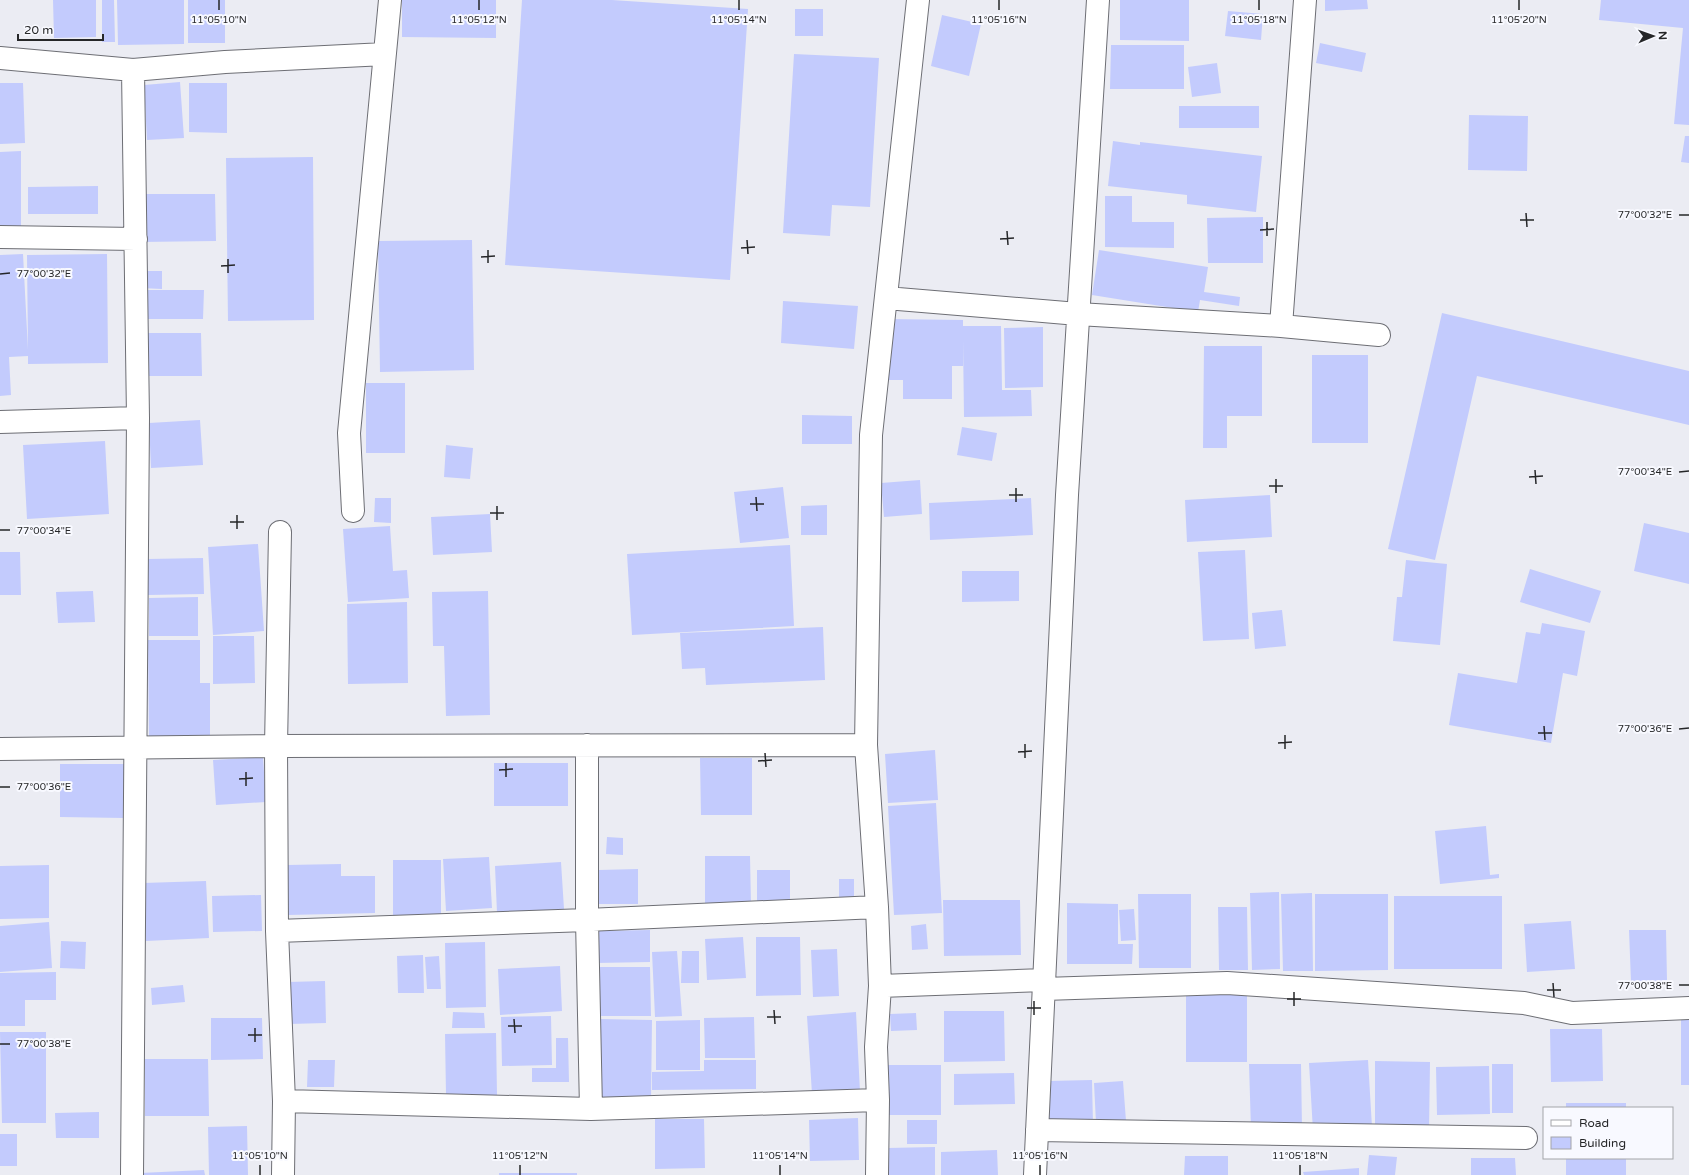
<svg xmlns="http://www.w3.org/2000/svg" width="1689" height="1175" font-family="'Varela Round',sans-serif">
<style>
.building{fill:#c3cbfd}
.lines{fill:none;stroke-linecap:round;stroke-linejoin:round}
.minor-casing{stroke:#6d6e74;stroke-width:24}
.minor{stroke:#fff;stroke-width:22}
.ticks{fill:none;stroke:#262729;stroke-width:1.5}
.ticks-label{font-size:10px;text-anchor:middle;fill:#262729;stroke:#f8f9ff;stroke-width:4;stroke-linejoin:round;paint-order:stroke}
</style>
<rect width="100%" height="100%" fill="#ebecf3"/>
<path class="building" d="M53 0H96V37L54 38Z
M102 0H114L115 42H102Z
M117 0H184V44L118 45Z
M188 0H225V43H188Z
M402 0H496V38L402 37Z
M522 0H612L748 9 730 280 505 265Z
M1120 0H1189V41L1120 40Z
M1325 0H1367L1368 9 1325 11Z
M1601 0H1689V125L1674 124 1683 28 1599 20Z
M795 9H823V36H795Z
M1228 11 1263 14 1261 40 1225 36Z
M942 15 981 24 969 76 931 66Z
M1320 43 1366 53 1362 72 1316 63Z
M1111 45H1184V89H1110Z
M794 54 879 58 870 207 832 205 830 236 783 233Z
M1217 63 1221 93 1192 97 1188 67Z
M180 82 184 138 147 140 144 85Z
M0 83H23L25 143 0 144Z
M189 83H227V133L189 132Z
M1179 106H1259V128H1179Z
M1469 115 1528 116 1527 171 1468 170Z
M1685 136H1689V163L1681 162Z
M1113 141 1140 145V142L1262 156 1256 212 1187 204V195L1108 186Z
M21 151V232H0V152Z
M313 157 314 320 228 321 226 158Z
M98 186V214H28V187Z
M140 194H215L216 241 141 242Z
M1105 196H1132V222H1174V248L1105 247Z
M1263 217V263H1208L1207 218Z
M472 240 474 370 380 372 378 241Z
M1099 250 1208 267 1204 292 1240 297 1239 306 1200 300 1198 312 1092 295Z
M23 254 28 350 27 255 107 254 108 363 28 364V356L9 357 11 395 0 396V255Z
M141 271H162V289L141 288Z
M140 290H204L203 319H140Z
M783 301 858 306 854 349 781 343Z
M1442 313 1689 371V425L1477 376 1435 560 1388 549Z
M887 319 963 320V326H1001L1002 390H1031L1032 416 964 417 963 340V366H952V399H903V380H887Z
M1043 327V387L1005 388 1004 328Z
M145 333H201L202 376H145Z
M1204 346H1262V416H1227V448H1203Z
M1312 355H1368V443H1312Z
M366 383H405V453H366Z
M802 415 852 416V444H802Z
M200 420 203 465 151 468 149 423Z
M962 427 997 433 992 461 957 455Z
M105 441 109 514 27 519 23 445Z
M446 445 473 448 470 479 444 477Z
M920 480 922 514 884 517 881 483Z
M783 487 789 538 740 543 734 492Z
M1270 495 1272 537 1187 542 1185 500Z
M375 498H391V523L374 522Z
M1031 498 1033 535 930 540 929 503Z
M827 505V535H801V506Z
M490 514 492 552 433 555 431 517Z
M1644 523 1689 533V584L1634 571Z
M390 526 393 571 407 570 409 598 348 602 343 529Z
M258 544 264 631 213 635 208 547Z
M790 545 794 626 632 635 627 554Z
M1245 550 1249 639 1203 641 1198 552Z
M0 552H20L21 595H0Z
M203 558 204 594 148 595V559Z
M1406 560 1447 564 1440 645 1393 641 1397 597H1402Z
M1530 569 1601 591 1590 623 1520 602Z
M962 571H1019V601L962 602Z
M93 591 95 622 58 623 56 592Z
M488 591 490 715 446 716 444 646H433L432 592Z
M198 597V636H149V598Z
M407 602 408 683 348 684 347 604Z
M1282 610 1286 646 1255 649 1252 613Z
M1542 623 1585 631 1577 676 1563 673 1551 743 1449 725 1458 673 1517 683 1526 632 1540 634Z
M823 627 825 680 706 685 705 668 682 669 680 633Z
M213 636H254L255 683 213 684Z
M148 640H200V683H210V737H149Z
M935 750 938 800 888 803 885 754Z
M263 757 266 802 216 805 213 760Z
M700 758H752V815H701Z
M494 763H568V806H494Z
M60 764H124V818L60 817Z
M936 803 942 913 894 915 888 806Z
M1486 826 1490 875 1499 874V878L1440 884 1435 831Z
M607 837 623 838V855L606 854Z
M705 856H750L751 905H705Z
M489 857 492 908 446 911 443 859Z
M393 860H441V918H393Z
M561 862 564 909 497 913 495 866Z
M341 864V876H375V913L288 915 287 865Z
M49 865V918L0 919V866Z
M638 869V904H599V870Z
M757 870H790V904L757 905Z
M839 879H854V904H839Z
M206 881 209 938 146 941 143 883Z
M1279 892 1280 969 1252 970 1250 893Z
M1312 893 1313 971H1283L1281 894Z
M1138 894H1191V968H1139Z
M1315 894H1388V970L1315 971Z
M261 895 262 931 213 932 212 896Z
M1394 896H1502V969H1394Z
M943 900H1020L1021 955 944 956Z
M1067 903 1118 904V944H1133L1132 964H1067Z
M1218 907H1247L1248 970H1219Z
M1134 909 1136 940 1121 941 1119 910Z
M1571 921 1575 969 1527 972 1524 924Z
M49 922 52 968 0 972V926Z
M926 924 928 949 912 950 911 926Z
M650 930V962L596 963 595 931Z
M1629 930H1666L1667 981 1631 982Z
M743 937 746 978 707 980 705 939Z
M756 937H800L801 995 756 996Z
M61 941 86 942 85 969 60 968Z
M485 942 486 1007 446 1008 445 943Z
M837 949 839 996 813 997 811 950Z
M677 951 682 1016 655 1017 652 952Z
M682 951H699V983H681Z
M423 955 424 993H398L397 956Z
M439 956 441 989H427L425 957Z
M560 966 562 1011 500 1015 498 969Z
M598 967H650L651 1016H599Z
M56 972V1000H25V1026H0V973Z
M325 981 326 1023 289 1024 288 982Z
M183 985 185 1002 152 1005 151 988Z
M1186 995H1247V1062H1186Z
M944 1011H1004L1005 1061 944 1062Z
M453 1012 484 1013 485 1028H452Z
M856 1012 860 1092 812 1094 807 1016Z
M916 1013 917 1030 891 1031 890 1014Z
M551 1016 552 1065 502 1066 501 1017Z
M754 1017 755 1058H705L704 1018Z
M211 1018H262L263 1059 211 1060Z
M1681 1018H1689V1085H1681Z
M599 1019 652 1020 651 1100H598Z
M700 1020V1070H656V1021Z
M1550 1029H1602L1603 1081 1551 1082Z
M0 1032H46V1123H2Z
M496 1033 497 1095H446L445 1034Z
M556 1038H568L569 1082H532V1068H556Z
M145 1059H208L209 1116H145Z
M308 1060H335L334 1087H307Z
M704 1060H756V1089L652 1090V1072L704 1071Z
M1368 1060 1372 1127 1313 1131 1309 1063Z
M1375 1061 1430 1062 1429 1130 1375 1129Z
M1249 1064H1301L1302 1129 1251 1130Z
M1492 1064H1513V1113H1492Z
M888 1065H941V1115H888Z
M1489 1066 1490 1114 1437 1115 1436 1067Z
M1014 1073 1015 1104 954 1105V1074Z
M1092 1080 1093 1125H1049L1048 1081Z
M1123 1081 1126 1121 1096 1123 1094 1083Z
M1566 1103H1626V1108H1566Z
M99 1112V1138H56L55 1113Z
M858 1118 859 1160 810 1161 809 1120Z
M655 1119H704L705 1168 655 1169Z
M907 1120H937V1144H907Z
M247 1126 248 1175H209L208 1127Z
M0 1134H17V1166H0Z
M935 1147V1175H889L888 1148Z
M997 1150 998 1175H941V1152Z
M1369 1155 1397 1157 1395 1175H1367Z
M1185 1156H1228V1175H1184Z
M1471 1158H1515L1516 1175H1471Z
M1566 1158H1626V1175H1566Z
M1359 1168V1175H1304L1303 1172Z
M204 1170 205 1175H140V1173Z
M499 1173H577V1175H499Z"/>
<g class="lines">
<g class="minor-casing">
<path id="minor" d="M0 58 133 70 138 418
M133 70 225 62 385 54
M0 237 136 239
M886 298 1078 314 1281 326 1305 0
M1281 326 1379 335
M0 422 138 418 132 1175
M353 511 349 433 390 0
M280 532 276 746 277 931 284 1101 283 1175
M587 745V920L591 1109
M0 749 276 746 866 745
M277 931 587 920 877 907
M880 986 1044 980
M1044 989 1227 983 1524 1003 1572 1013 1689 1008
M284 1101 591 1109 878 1100
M1037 1130 1526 1138
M877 1175 878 1100 876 1047 880 986 877 907 866 745 871 435 918 0
M1035 1175 1067 495 1098 0"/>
</g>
<use href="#minor" class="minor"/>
</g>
<path class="ticks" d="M219 0V10M479 0V10M739 0V10M999 0V10M1259 0V10M1519 0V10M1526 213 1527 227M1679 215H1689M1520 220H1534M1267 222V236M1260 230 1274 229M1007 231 1008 245M1000 239 1014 238M747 240 748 254M741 248 755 247M488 250V263M481 257 495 256M228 259V273M221 266 235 265M0 274 10 273M1535 470 1536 484M1679 472 1689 471M1529 477 1543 476M1276 479V493M1269 486H1283M1016 488V502M1009 495H1023M756 497 757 511M750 504H764M497 506V520M490 513H504M237 515V529M230 522H244M0 530H10M1544 726 1545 740M1679 729 1689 728M1538 733H1552M1285 735V749M1278 743 1292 742M1025 744V758M1018 752 1032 751M765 753 766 767M758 761 772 760M506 763V777M499 770 513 769M246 772V786M239 779 253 778M0 787H10M1553 983 1554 997M1679 985H1689M1547 990H1561M1294 992V1006M1287 999H1301M1034 1001V1015M1027 1008H1041M774 1010 775 1024M767 1017H781M514 1019 515 1033M508 1026H522M255 1028V1042M248 1035H262M0 1044H10M260 1165V1175M520 1165V1175M780 1165V1175M1040 1165V1175M1300 1165V1175"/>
<g class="ticks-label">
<text x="219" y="23">11°05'10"N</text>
<text x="479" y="23">11°05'12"N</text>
<text x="739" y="23">11°05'14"N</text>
<text x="999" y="23">11°05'16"N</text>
<text x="1259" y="23">11°05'18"N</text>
<text x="1519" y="23">11°05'20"N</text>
<text x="1645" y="218">77°00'32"E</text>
<text x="44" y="277">77°00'32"E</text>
<text x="1645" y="475">77°00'34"E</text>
<text x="44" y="534">77°00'34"E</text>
<text x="1645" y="732">77°00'36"E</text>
<text x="44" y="790">77°00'36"E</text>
<text x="1645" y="989">77°00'38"E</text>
<text x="44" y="1047">77°00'38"E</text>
<text x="260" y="1159">11°05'10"N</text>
<text x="520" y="1159">11°05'12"N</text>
<text x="780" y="1159">11°05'14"N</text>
<text x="1040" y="1159">11°05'16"N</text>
<text x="1300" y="1159">11°05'18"N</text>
</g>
<rect x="1543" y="1107" width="130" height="52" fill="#f8f9ff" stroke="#a4a5a9"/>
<rect x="1551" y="1120" width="20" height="6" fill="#ffffff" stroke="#a4a5a9"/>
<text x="1579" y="1127" font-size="12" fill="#262729">Road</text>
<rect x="1551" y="1137" width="20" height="12" fill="#c3cbfd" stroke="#a4a5a9"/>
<text x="1579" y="1147" font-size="12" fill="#262729">Building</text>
<g transform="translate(1653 36) rotate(88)" stroke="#f8f9ff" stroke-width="3" paint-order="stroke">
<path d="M0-3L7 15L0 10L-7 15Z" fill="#262729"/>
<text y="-6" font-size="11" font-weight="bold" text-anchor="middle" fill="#262729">N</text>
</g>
<path d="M18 34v6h85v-6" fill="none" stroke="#262729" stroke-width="2"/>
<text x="24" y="34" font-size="12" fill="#262729" stroke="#f8f9ff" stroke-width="3" paint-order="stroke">20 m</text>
</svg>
